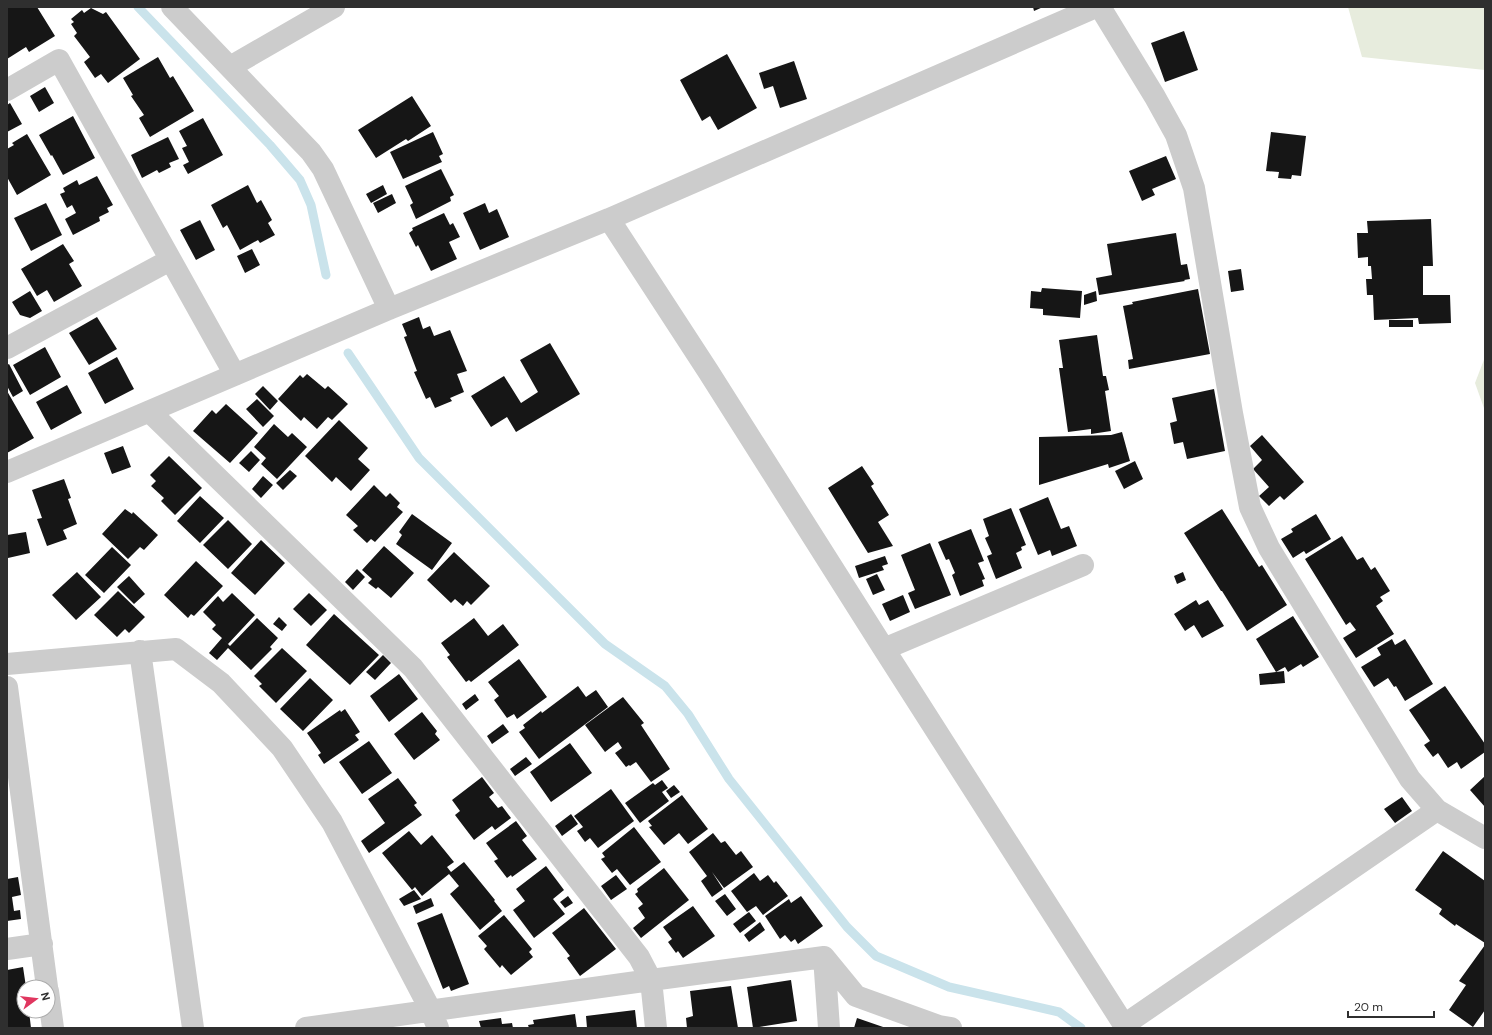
<svg xmlns="http://www.w3.org/2000/svg" width="1492" height="1035" font-family="'DM Sans',sans-serif">
<style>
.green{fill:#e7ecdd}
.lines{fill:none;stroke-linecap:round;stroke-linejoin:round}
.stream{stroke:#cae3eb;stroke-width:9}
.building{fill:#161616}
.minor{stroke:#ccc;stroke-width:22}
</style>
<rect width="100%" height="100%" fill="#fff"/>
<path class="green" d="M1348 7H1485V70L1362 57Z
M1485 357V411L1475 383Z"/>
<g class="lines">
<path class="stream" d="M138 7 270 145 300 180 311 205 326 275
M348 353 419 458 605 644 665 686 688 714 729 779 847 927 876 956 949 987 1059 1012 1081 1028"/>
</g>
<path class="building" d="M7 7H37L55 36 29 52 26 47 7 59Z
M1033 7H1043L1034 11Z
M91 8 103 14 106 12 140 59 108 83 101 74 95 78 84 62 90 57 74 36 77 33 71 24 74 22 71 19 82 10 84 13Z
M1184 31 1198 70 1165 82 1151 43Z
M727 54 757 108 718 130 710 116 702 121 680 80Z
M158 57 170 78 173 76 194 111 150 137 139 118 144 115 131 96 133 95 123 78Z
M794 61 807 99 780 108 773 86 764 89 759 73Z
M45 87 54 103 39 112 30 96Z
M412 96 431 126 408 141 406 139 376 158 358 130Z
M10 103 22 124 7 132V105Z
M73 116 95 158 63 175 52 155 51 156 39 135Z
M203 118 223 155 188 174 183 165 189 162 182 148 187 146 179 131Z
M433 132 443 154 439 156 442 162 403 179 390 152Z
M1271 132 1306 136 1301 176 1292 175 1291 179 1278 178 1279 172 1266 171Z
M27 134 51 175 17 195 7 177V149L14 145 12 143Z
M168 137 179 159 169 163 171 167 159 173 157 170 142 178 131 155Z
M1166 156 1176 179 1152 189 1155 195 1142 201 1129 171Z
M441 169 454 195 450 197 451 201 416 219 410 205 413 203 405 186Z
M97 176 113 205 107 208 109 212 99 217 100 221 73 235 65 219 76 213 72 205 67 208 60 194 65 192 63 188 77 180 79 185Z
M248 185 257 203 261 200 272 220 268 223 275 235 260 243 258 240 240 250 227 225 223 228 211 205Z
M383 185 387 194 371 203 366 194Z
M392 194 396 203 378 213 373 203Z
M46 203 62 235 31 251 14 218Z
M485 203 489 213 497 209 509 237 480 250 463 213Z
M444 213 450 225 453 223 460 237 449 242 457 259 431 271 418 245 416 247 409 233 413 230 412 228Z
M1431 219 1433 266H1423V295H1450L1451 323 1419 324 1418 318 1374 320 1373 295H1367L1366 279H1372L1371 266H1368V257L1358 258 1357 233H1368L1367 221Z
M200 220 215 250 196 260 180 230Z
M1176 233 1181 265 1187 264 1190 279 1184 280 1185 281 1099 295 1096 278 1112 275 1107 244Z
M63 244 74 261 69 264 82 286 54 302 47 290 37 296 21 269Z
M252 249 260 265 245 273 237 256Z
M1241 269 1244 290 1231 292 1228 271Z
M1042 288 1082 291 1080 318 1043 315V309L1030 308 1031 291 1041 292Z
M1198 289 1210 354 1129 369 1128 360 1133 359 1123 306 1133 304 1132 302Z
M30 291 42 311 30 318 20 315 12 302Z
M1096 291 1097 301 1084 305V295Z
M97 317 117 349 89 365 69 333Z
M419 317 423 329 430 326 434 336 450 330 467 371 457 374 464 392 450 398 452 401 435 408 430 397 426 399 414 372 417 371 404 337 407 336 402 324Z
M1389 320H1413V327H1389Z
M1097 335 1103 376H1106L1109 390 1105 391 1111 431 1091 434V429L1068 432 1059 368H1063L1059 340Z
M550 343 580 394 516 432 507 417 491 427 471 396 504 376 521 403 538 392 520 360Z
M45 347 61 377 30 395 13 365Z
M117 357 134 389 105 404 88 373Z
M9 364 23 391 13 397 7 386V365Z
M307 374 325 389 328 386 348 404 332 420 328 417 317 429 304 417 301 421 278 399 300 375 303 378Z
M67 385 82 413 51 430 36 402Z
M263 386 278 401 270 410 255 394Z
M1214 389 1225 451 1187 459 1183 442 1174 444 1170 423 1177 421 1172 398Z
M7 391 34 438 7 453Z
M257 399 274 416 263 427 246 409Z
M226 404 258 433 230 463 193 431 212 410 216 414Z
M339 420 368 448 358 459 370 470 351 491 336 477 332 482 305 456Z
M274 424 288 437 292 433 307 447 277 479 261 464 266 458 254 447Z
M1122 432 1130 461 1109 468 1108 464 1039 485V437L1111 435Z
M1262 435 1304 482 1284 500 1280 496 1269 506 1259 496 1269 487 1253 469 1262 460 1250 446Z
M123 446 131 467 112 474 104 453Z
M251 451 260 460 249 472 239 463Z
M169 456 202 488 175 515 161 501 164 498 151 486 156 481 150 475Z
M1135 461 1143 479 1124 489 1115 471Z
M862 466 874 484 871 486 889 515 878 522 893 546 868 553 828 488Z
M290 470 297 476 283 490 276 483Z
M263 476 273 485 261 498 252 489Z
M64 479 71 498 68 499 77 524 63 530 67 539 47 546 37 519 42 518 32 490Z
M374 485 386 497 390 493 400 503 397 507 403 512 375 542 371 539 367 543 353 530 358 526 346 515Z
M200 496 224 518 200 543 177 521Z
M1048 497 1061 529 1069 526 1077 546 1052 556 1050 550 1038 555 1019 509Z
M1011 508 1026 545 1021 547 1022 550 1016 553 1022 568 996 579 987 556 992 554 985 538 989 536 983 519Z
M125 509 132 514 133 512 158 535 144 550 140 547 128 559 102 534Z
M1222 509 1259 567 1262 565 1287 605 1247 631 1222 591H1221L1184 533Z
M412 514 452 543 432 570 396 544 402 535 399 532Z
M1316 514 1331 539 1306 554 1304 551 1293 558 1281 539 1293 532 1291 529Z
M228 520 252 544 228 569 203 545Z
M971 529 984 561 978 563 985 579 982 580 984 586 960 596 952 575 955 573 949 559 946 560 938 542Z
M26 532 30 553 8 558 7 535Z
M1342 536 1357 560 1363 557 1371 570 1375 567 1390 591 1380 597 1383 601 1376 606 1394 634 1356 658 1343 638 1356 630 1350 622 1346 625 1305 559Z
M261 540 285 563 255 595 231 573Z
M930 543 951 595 915 609 908 593 915 590 901 555Z
M384 546 414 573 391 598 378 587 376 589 368 583 372 579 362 570Z
M112 547 131 565 104 593 85 575Z
M454 552 490 586 471 605 467 601 463 606 455 599 451 603 427 580Z
M885 556 888 564 882 566 884 570 859 578 855 566Z
M196 561 223 586 194 616 191 614 188 618 164 595Z
M357 569 365 577 353 590 345 582Z
M77 572 101 597 76 620 52 595Z
M1183 572 1186 580 1177 584 1174 576Z
M877 574 885 590 873 595 866 579Z
M129 576 145 594 134 604 117 587Z
M118 591 145 617 129 633 125 629 117 637 94 615Z
M232 593 255 615 228 644 224 640 230 646 257 618 278 638 270 647 272 649 251 670 228 648 217 660 209 653 222 638 212 629 216 625 203 612 218 596 223 602Z
M309 593 327 610 311 626 293 609Z
M903 595 910 612 890 621 882 604Z
M1196 600 1199 605 1208 600 1224 626 1202 638 1194 625 1185 631 1174 614Z
M334 614 379 655 350 685 306 645Z
M1293 616 1319 657 1303 667 1301 664 1288 672 1285 667 1276 672 1256 639Z
M279 617 287 625 282 631 273 624Z
M474 618 488 636 503 624 519 645 471 682 469 680 466 682 447 657 450 655 441 643Z
M1392 639 1395 645 1405 639 1433 684 1405 701 1396 686 1394 687 1388 678 1374 687 1361 667 1381 655 1377 648Z
M282 648 307 671 276 703 259 686 262 684 254 676Z
M383 655 391 663 375 680 366 672Z
M519 659 547 697 517 719 514 714 507 718 494 700 499 696 488 682Z
M1284 671 1285 683 1260 685 1259 674Z
M399 674 418 699 389 722 370 696Z
M310 678 333 700 303 731 280 709Z
M578 686 586 697 596 690 608 707 539 759 519 732 525 728 523 725 541 711 542 713Z
M1445 686 1485 744V752L1461 769 1457 762 1448 768 1438 753 1433 757 1424 745 1430 741 1409 710Z
M475 694 479 700 466 710 462 704Z
M623 697 644 723 641 725 670 769 651 782 636 762 630 766 629 765 626 767 615 753 622 748 618 742 605 752 585 725Z
M345 709 360 732 355 735 359 740 324 764 318 755 321 753 307 733 340 710 341 712Z
M422 712 437 731 435 734 440 740 414 760 394 734Z
M503 724 509 732 492 744 487 736Z
M369 741 392 773 362 794 339 762Z
M570 743 592 773 551 802 530 772Z
M526 757 532 764 515 776 510 769Z
M1485 776V807L1470 790Z
M482 777 494 793 489 797 498 808 502 806 511 818 495 830 492 826 474 840 455 815 460 811 452 800Z
M398 778 417 803 414 805 422 815 369 853 361 841 385 823 368 799Z
M662 780 668 788 662 792 669 801 640 823 625 803 653 783 655 785Z
M674 785 680 792 671 798 666 791Z
M611 789 634 821 598 848 590 838 585 842 577 831 583 827 574 816Z
M682 795 708 829 688 844 679 833 664 845 649 827 652 826 648 821Z
M1402 797 1412 811 1395 823 1384 809Z
M571 814 578 824 562 836 555 826Z
M516 821 527 836 522 840 537 859 512 877 511 875 507 878 494 861 498 859 486 843Z
M634 827 661 862 630 885 617 869 612 873 601 859 605 857 602 853Z
M409 831 421 845 432 835 454 862 447 867 451 872 464 862 495 900 494 901 502 911 480 930 450 894 459 886 449 874 422 896 415 887 412 890 382 853Z
M713 833 721 843 725 841 736 855 741 851 753 867 724 888 712 872 723 889 712 897 701 881 707 876 689 852Z
M1443 851 1485 881V943L1456 924 1455 926 1439 914 1442 909 1415 890Z
M546 866 564 890 553 899 565 914 534 938 513 910 525 901 516 889Z
M664 868 689 900 641 938 633 928 645 918 638 908 643 904 635 894 638 892 637 889Z
M754 873 760 881 768 875 774 883 776 881 788 896 763 915 756 906 747 912 731 891Z
M616 875 627 889 611 900 601 886Z
M18 877 21 895 12 897 14 911 20 910 21 919 7 921V879Z
M414 890 421 899 404 906 399 899Z
M725 894 736 909 727 916 715 901Z
M568 896 573 903 565 908 560 902Z
M801 896 823 926 798 944 795 939 791 942 785 935 780 939 765 916 789 899 791 903Z
M431 898 434 906 416 914 413 906Z
M693 906 715 936 683 958 678 951 676 953 668 942 672 939 663 927Z
M584 908 616 949 580 976 567 958 570 956 552 933Z
M749 912 756 921 740 933 733 924Z
M442 913 469 984 451 991 449 986 443 989 417 923Z
M504 915 532 949 529 952 533 957 511 975 502 965 500 968 484 949 487 946 478 936Z
M760 922 765 930 749 942 744 935Z
M1485 945V1010L1473 1027 1449 1010 1466 985 1459 981Z
M23 967 26 987H24V1011H29L31 1028H7V970Z
M791 980 797 1021 753 1028 747 987Z
M731 986 738 1028H687L686 1018 693 1016 690 991Z
M635 1010 637 1028H587L586 1016Z
M575 1014 577 1028H529L528 1025 534 1024 533 1020Z
M501 1018 502 1024 512 1023 513 1028H481L479 1021Z
M857 1018 886 1028H854Z"/>
<g class="lines">
<path class="minor" d="M172 7 311 152 323 169 389 309
M1100 7 1155 97 1176 135 1194 188 1232 413 1250 507 1269 548 1410 779 1437 810 1485 838
M230 67 334 7
M7 90 59 60 235 375
M609 219 708 371 884 649 1126 1028
M7 348 170 260
M150 412 413 668 639 957 651 980 656 1028
M7 472 389 309 609 219 1096 7
M884 649 1083 565
M140 651 193 1028
M7 664 176 649 221 683 282 748 332 822 431 1011 438 1028
M7 687 47 987
M7 949 42 944
M824 957 829 1028
M48 991 53 1028
M1124 1025 1437 810
M306 1028 651 980 824 957 856 996 939 1026 951 1028"/>
</g>
<rect width="1492" height="1035" fill="none" stroke="#2f2f2f" stroke-width="16"/>
<g transform="translate(36 999) rotate(75)"><circle r="19" fill="#ffffff" stroke="#acacac"/>
<path d="M0-3L7 15L0 10L-7 15Z" fill="#e0365f"/>
<text y="-6" font-size="11" font-weight="bold" text-anchor="middle" fill="#2f2f2f">N</text>
</g>
<path d="M1348 1011v6h86v-6" fill="none" stroke="#2f2f2f" stroke-width="2"/>
<text x="1354" y="1011" font-size="12" fill="#2f2f2f" stroke="#ffffff" stroke-width="3" paint-order="stroke">20 m</text>
</svg>
